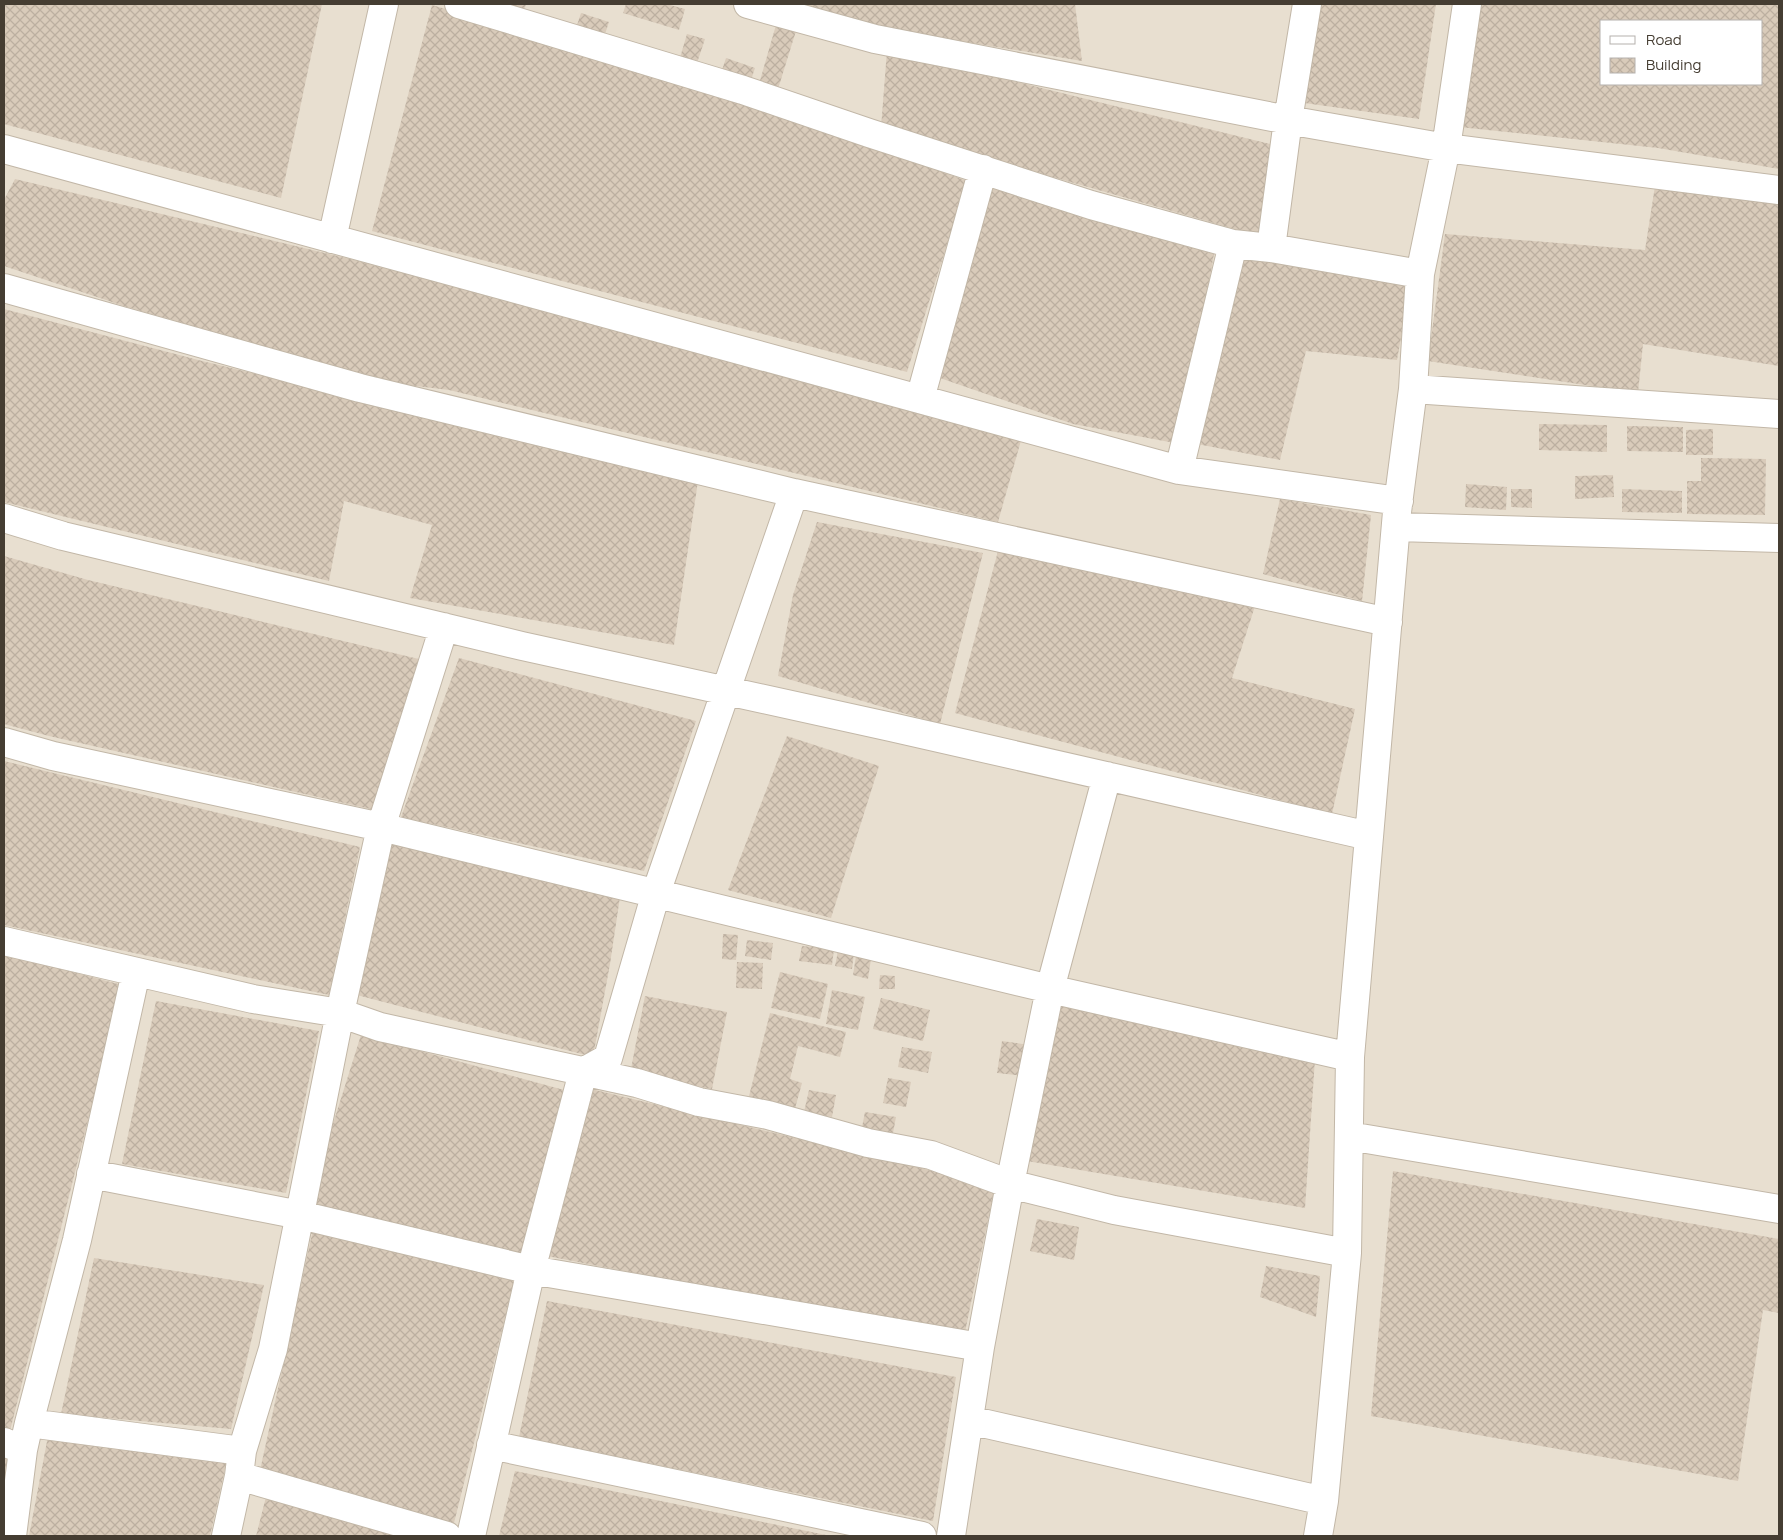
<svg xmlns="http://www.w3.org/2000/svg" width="1783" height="1540" font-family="Manrope,sans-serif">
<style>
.residential{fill:#e8dfd0;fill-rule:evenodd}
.building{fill:url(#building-cross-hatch);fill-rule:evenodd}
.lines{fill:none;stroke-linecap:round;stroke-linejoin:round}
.minor-casing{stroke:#c2b7a7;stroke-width:30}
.minor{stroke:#fff;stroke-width:28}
</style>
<defs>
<pattern id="building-cross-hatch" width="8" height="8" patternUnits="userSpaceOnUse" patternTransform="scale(1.25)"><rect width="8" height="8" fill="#d9cbba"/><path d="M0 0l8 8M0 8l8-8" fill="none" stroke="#bcafa0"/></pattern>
</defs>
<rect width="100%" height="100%" fill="#f3ede2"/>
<path class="residential" d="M4 4H1779V1536H4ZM1602 21H1762V84H1602Z"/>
<path class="building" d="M4 4H322L281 198 4 124Z
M498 4H526L522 16Z
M626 4H666L685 9 679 30 623 13Z
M792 4H1075L1082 61 871 26Z
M1315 4H1436L1419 119 1297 102Z
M1475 4H1779V169L1658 148 1459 127ZM1602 21H1762V84H1602Z
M432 5 753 99 839 135 967 181 907 372 372 231Z
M581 13 609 22 603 40 575 31Z
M776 25 796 31 778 89 759 84Z
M687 34 705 39 696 66 679 61Z
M887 50 1274 145 1263 237 881 128Z
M726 58 755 68 749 86 720 76Z
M15 179 354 260 1022 437 998 522 449 390 408 385 346 370 127 307 4 266V200Z
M987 186 1214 254 1180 444 1073 424 937 377Z
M1655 186 1779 201V366L1643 344 1638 393 1428 361 1445 234 1645 250Z
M1241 251 1411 282 1397 360 1306 351 1280 460 1197 444Z
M4 309 202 361 698 481 674 645 410 598 432 525 344 501 329 581 4 502Z
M1539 424 1607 425V452L1539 450Z
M1627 426 1683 427V452L1627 451Z
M1713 429V455H1686V430Z
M1701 458 1766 459 1765 515 1687 514V481H1701Z
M1613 475 1614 497 1575 499V476Z
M1466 484 1507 487 1506 510 1465 507Z
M1511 489H1532V508L1511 507Z
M1622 489 1682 491V513L1622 512Z
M1280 499 1371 515 1362 601 1263 574Z
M817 522 983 553 940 724 778 676 793 595Z
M998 551 1255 606 1232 678 1355 709 1332 814 955 713Z
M4 556 88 580 423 660 375 810 49 736 4 724Z
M459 658 696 721 644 871 401 817Z
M787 736 879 766 831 918 728 890Z
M4 761 360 847 329 995 4 925Z
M388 837 620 897 610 964 593 1057 357 995Z
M723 934 738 935 736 960 722 959Z
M747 940 773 943 771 960 745 956Z
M802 946 834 949 832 965 799 961Z
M838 951 854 953 852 969 835 966Z
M4 954 122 985 10 1431 4 1429Z
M856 956 871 959 868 979 853 975Z
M737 962 763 963 762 989 736 988Z
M780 972 828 984 820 1019 771 1008Z
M880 975 895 976V989H879Z
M832 990 865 997 858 1030 826 1024Z
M1052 993 1315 1059 1305 1208 1021 1160Z
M645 996 727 1012 712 1089 630 1074Z
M881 998 930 1010 923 1041 873 1029Z
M156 1001 319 1031 286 1193 122 1164Z
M770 1013 846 1032 840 1057 798 1046 790 1079 802 1083 794 1112 748 1100Z
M361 1035 564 1090 522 1253 308 1203Z
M1002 1041 1029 1045 1025 1076 997 1073Z
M902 1047 932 1052 928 1073 898 1067Z
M888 1078 911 1082 906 1107 883 1103Z
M587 1088 995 1186 964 1337 547 1256Z
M809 1090 836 1095 832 1117 804 1112Z
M865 1112 896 1117 893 1133 862 1127Z
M1393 1171 1779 1239V1313L1763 1310 1738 1481 1371 1416Z
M1037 1219 1079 1227 1074 1260 1030 1251Z
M314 1225 515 1278 454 1523 259 1475Z
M94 1258 264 1285 231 1429 61 1414Z
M1266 1266 1320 1276 1316 1317 1260 1297Z
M547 1301 956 1377 933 1521 519 1437Z
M48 1436 227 1460 210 1536H29Z
M4 1452 11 1454 5 1491H4Z
M515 1471 826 1535V1536H499Z
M266 1497 416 1536H256Z"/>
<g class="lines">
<g class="minor-casing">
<path id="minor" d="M459 4 743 90 869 133 1091 205 1233 244 1271 248 1420 274
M748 4 875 39 1288 120 1446 148 1779 190
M4 149 1179 470 1399 501
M332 239 384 4
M1271 248 1288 120 1307 4
M4 288 360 388 794 493 1388 622
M1413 389 1779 414
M920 399 983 169
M1179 470 1233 244
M4 518 63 536 522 646 891 727 1369 836
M1396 527 1779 538
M4 742 53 756 381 827 1050 989 1350 1057
M4 941 253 999 340 1013 380 1027 637 1083 699 1102 768 1115 868 1143 931 1155 1010 1184 1050 989 1107 776
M1349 1136 1779 1209
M91 1174 300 1215 531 1270 583 1072 608 1058 656 893 794 493
M969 1420 1324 1501
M29 1423 77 1240 136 972
M4 1442 23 1450 29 1423 242 1451 239 1476 447 1536
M491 1445 922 1536
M242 1451 273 1349 340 1013 381 827 444 627
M12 1536 23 1450
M226 1536 239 1476
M471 1536 531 1270 980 1347
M951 1536 980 1347 1010 1184 1114 1210 1347 1253 1350 1057 1397 512 1413 389 1420 274 1446 148 1467 4
M1318 1536 1324 1501 1347 1253"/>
</g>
<use href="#minor" class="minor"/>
</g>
<rect width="1783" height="1540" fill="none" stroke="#453d32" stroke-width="10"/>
<rect x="1600" y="20" width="162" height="65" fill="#ffffff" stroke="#b5b1ad"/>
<rect x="1610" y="36" width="25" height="8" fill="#ffffff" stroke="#b5b1ad"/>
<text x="1646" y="45" font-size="15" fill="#453d32">Road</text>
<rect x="1610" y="58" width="25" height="15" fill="url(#building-cross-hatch)" stroke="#b5b1ad"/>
<text x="1646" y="70" font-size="15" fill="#453d32">Building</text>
</svg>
